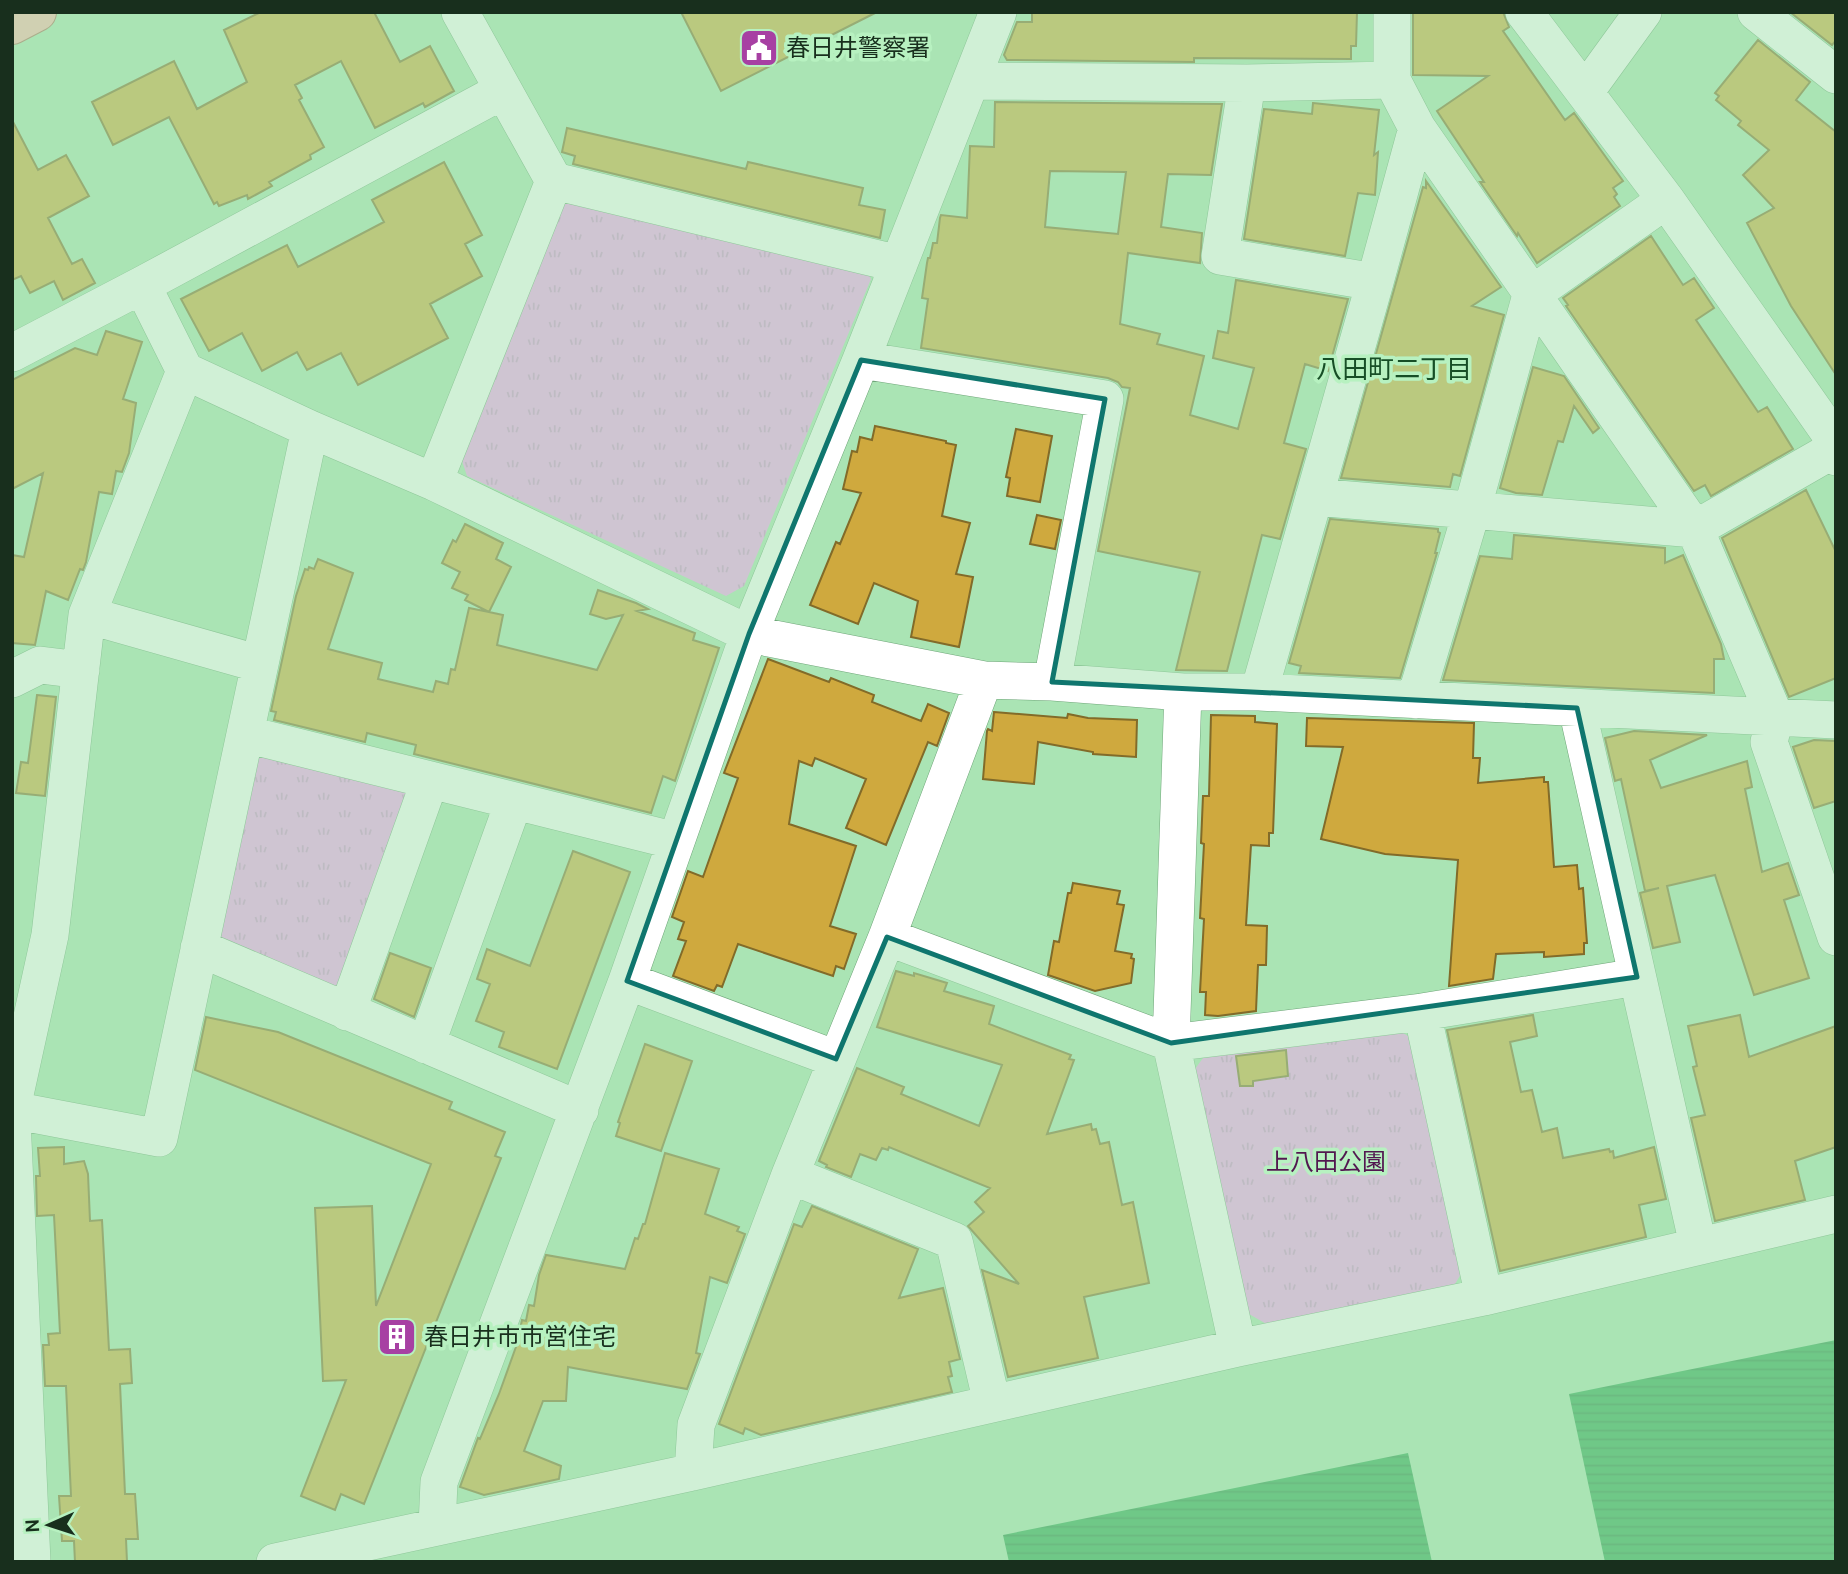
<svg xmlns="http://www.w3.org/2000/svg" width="1848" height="1574" font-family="Cabin,'Noto Sans JP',sans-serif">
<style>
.park{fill:url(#park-tufts)}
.water{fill:url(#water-rules)}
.building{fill:#cfa93e;stroke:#826b29;stroke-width:2;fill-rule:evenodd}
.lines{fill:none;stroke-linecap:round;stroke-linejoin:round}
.minor-casing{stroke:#6fa679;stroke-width:38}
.primary-casing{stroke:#ae6b5a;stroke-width:40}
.minor{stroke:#fff;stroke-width:37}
.primary{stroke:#feb9b0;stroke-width:38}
.marked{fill:none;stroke:#0f766e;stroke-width:5;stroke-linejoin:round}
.labels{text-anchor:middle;stroke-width:7;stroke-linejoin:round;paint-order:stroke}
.poi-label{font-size:24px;fill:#182f1d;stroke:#b7f1c0;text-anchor:start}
.park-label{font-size:24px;fill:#521750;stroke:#b7f1c0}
.neighbourhood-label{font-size:26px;fill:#174e26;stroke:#b7f1c0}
</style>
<defs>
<pattern id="park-tufts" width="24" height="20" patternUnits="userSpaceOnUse" patternTransform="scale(1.75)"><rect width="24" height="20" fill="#fca0f6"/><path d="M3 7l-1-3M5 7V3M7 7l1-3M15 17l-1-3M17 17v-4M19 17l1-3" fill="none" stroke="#d78ad2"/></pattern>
<pattern id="water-rules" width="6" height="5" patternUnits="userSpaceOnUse" patternTransform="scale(1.75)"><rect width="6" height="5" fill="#29a651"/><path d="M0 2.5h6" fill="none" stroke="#228843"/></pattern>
</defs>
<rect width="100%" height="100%" fill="#aae4b4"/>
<path class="park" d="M574 198 864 265 871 279 744 586 726 596 467 476 462 461 561 204Z
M257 756 409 789 340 991 226 948 220 935Z
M1398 1030 1408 1036 1462 1272 1454 1286 1270 1326 1249 1314 1195 1069 1203 1058Z"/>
<path class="water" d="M1836 1340V1562H1605L1569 1394Z
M1408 1453 1432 1562H1009L1003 1535Z"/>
<path class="building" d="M261 12H374L400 62 430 46 454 91 425 107 423 103 375 128 341 61 295 85 302 98 299 100 324 147 310 155 311 159 269 182 272 186 248 199 247 195 219 206 217 202 214 204 169 117 113 145 92 102 174 61 197 109 247 82 224 30Z
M681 12H877L721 91Z
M1032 12H1357L1356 46H1351V59L1194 58V62L1007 60 1004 55 1017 22H1032Z
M1413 12H1503L1509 27 1503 31 1565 120 1574 113 1623 181 1613 188 1617 194 1614 197 1620 206 1537 263 1518 233 1517 236 1480 182H1484L1437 111 1488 76 1413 75Z
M1790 12H1836V40L1832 45Z
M1758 40 1810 82 1796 100 1836 132V375L1791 306 1747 223 1774 208 1743 175 1769 150 1738 125 1741 121 1716 100 1719 96 1715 93Z
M995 102 1222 104 1211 175 1168 174 1161 227 1202 233 1200 263 1128 253 1120 324 1160 334 1157 344 1204 356 1190 415 1238 429 1254 368 1213 358 1218 331 1228 333 1236 280 1348 299 1328 371 1305 364 1284 443 1306 449 1280 539 1262 535 1227 671 1176 670 1200 572 1098 551 1130 388 1122 387 1118 382 1108 378 921 348 928 299 922 298 927 263 928 258H930L933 243H937L940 218 941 215 967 218 970 146 994 147ZM1050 171 1126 172 1118 234 1045 227Z
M1313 103 1379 110 1374 155 1378 152 1375 195 1358 193 1345 256 1244 239 1264 109 1312 114Z
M12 120 38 170 66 155 89 196 48 218 72 264 82 259 95 283 63 300 54 281 30 293 21 276 12 280Z
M567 128 746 169 748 162 863 188 859 205 885 210 880 238 573 164 575 156 562 152Z
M444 162 482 235 465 244 482 276 430 304 448 338 358 385 341 353 307 370 297 352 262 371 242 333 209 351 181 299 287 245 298 267 384 222 372 200Z
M1426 181 1501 287 1472 306 1504 315 1460 476 1453 474 1450 487 1341 478 1423 187 1426 188Z
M1651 236 1683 285 1694 278 1714 308 1696 320 1758 412 1767 407 1793 449 1711 496 1705 485 1694 491 1566 306 1568 305 1563 298Z
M106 331 142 342 123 399 136 403 129 453 122 472 116 471 112 494 99 492 86 562 83 570 80 569 68 600 46 591 35 645 12 643V555L24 557 43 473 12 489V380L75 348 97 355Z
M1533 367 1564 376 1599 428 1593 433 1574 406 1563 442 1558 441 1542 495 1516 493 1500 488Z
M875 426 946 441V443L956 445 942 516 970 523 956 574 973 577 959 647 911 637 918 601 874 583 858 624 810 605 836 542 840 544 861 493 843 489 852 451 857 452 860 437 872 440Z
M1016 429 1052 436 1040 502 1007 496 1010 478 1006 477Z
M1806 490 1836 552V678L1789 697 1722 538Z
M1037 515 1061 520 1055 549 1030 544Z
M1330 519 1438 529V532L1440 533 1435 553H1437L1400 678 1299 673 1301 666 1289 663Z
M465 524 503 543 496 559 511 567 489 612 503 615 497 645 597 670 623 615 606 619 590 614 598 590 636 603 648 609 637 611 695 633 693 640 719 648 675 781 663 776 651 813 414 754 416 745 367 733 365 742 274 720 276 712 271 711 296 596 305 569 308 570 309 567 314 569 318 559 353 573 328 649 382 663 378 679 433 692 436 681 448 684 451 669 455 670 469 608 489 612 465 600 468 595 452 588 460 572 442 563 453 540 456 542Z
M1514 535 1665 548V563L1683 555 1721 644 1724 659H1714V693L1443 680 1480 556 1512 559Z
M768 659 829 682 831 678 874 695 872 702 921 721 928 704 949 713 937 746 928 742 886 845 846 828 866 779 815 758 812 766 799 761 789 824 856 846 830 926 856 934 844 969 836 966 833 976 738 944 722 987 717 985 714 991 673 976 686 941 678 939 684 922 672 917 688 871 703 877 738 778 724 773Z
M37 695 56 697 45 796 16 793 21 762 28 763Z
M994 712 1067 718 1068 714 1088 718 1137 720 1136 757 1093 754V752L1038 742 1034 784 983 779 987 731 988 729 992 731Z
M1211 715 1255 716V722L1277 724 1273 833H1269V846L1251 845 1246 925 1267 926 1266 965H1258L1256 1011 1218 1016 1205 1015 1206 992H1200L1204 919 1200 918 1204 844 1201 843 1203 796H1209Z
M1307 718 1474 723 1473 758H1480L1478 783 1544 777V782H1548L1554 867 1577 865 1579 889 1583 888 1587 943H1584V954L1544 957V952L1496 954 1493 979 1449 986 1458 860 1385 854 1321 839 1343 747 1306 746Z
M1634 731 1707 735 1650 760 1661 788 1747 761 1752 787 1745 789 1762 872 1788 863 1799 895 1784 900 1809 978 1754 995 1715 875 1667 886 1680 942 1653 948 1640 893 1659 888 1645 891 1621 779 1615 781 1605 738Z
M1814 740 1836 741V801L1814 808 1793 747Z
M573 851 630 872 557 1069 499 1047 504 1032 476 1021 490 984 477 979 487 949 530 966Z
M1073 883 1120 891 1117 904 1124 905 1115 951 1132 954 1131 958 1134 959 1131 983 1095 991 1048 975 1054 941 1059 942 1068 893H1071Z
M390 953 431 968 414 1017 374 999Z
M896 971 914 976V973L947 983 944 991 994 1006 989 1024 1071 1055 1069 1059 1074 1060 1047 1134 1091 1124 1092 1130 1096 1129 1100 1144 1109 1142 1122 1205 1133 1202 1149 1283 1084 1297 1098 1358 1008 1377 982 1270 1019 1284 968 1226 984 1212 975 1202 990 1188 889 1147 888 1150 882 1148 876 1160 860 1154 851 1177 826 1167 827 1165 819 1161 857 1068 904 1087 901 1094 979 1126 1002 1065 877 1027Z
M1533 1015 1537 1036 1510 1042 1521 1092 1532 1090 1542 1132 1557 1128 1563 1158 1609 1149 1610 1152 1613 1151 1614 1158 1654 1147 1666 1199 1639 1205 1646 1237 1500 1271 1447 1030Z
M1740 1015 1749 1057 1836 1026V1147L1795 1161 1805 1200 1715 1221 1691 1118 1705 1115 1693 1067 1697 1066 1688 1026Z
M206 1017 278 1032 452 1102 449 1109 505 1132 495 1156 501 1158 364 1504 341 1494 335 1510 301 1496 346 1380 323 1381 315 1208 372 1206 376 1306 431 1164 195 1070Z
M645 1044 692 1061 661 1151 616 1136 620 1123 618 1122Z
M1286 1050 1288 1076 1253 1081V1086H1240L1236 1056Z
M64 1147V1164L84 1161 88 1174 90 1221 102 1220 109 1350 130 1349 132 1383 120 1384 125 1494H135L138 1539H126L127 1562H75L74 1541H62L59 1496H71L66 1386H45L43 1345H49L48 1334 60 1333 54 1215 37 1216 36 1176H40L38 1148Z
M665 1153 719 1169 705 1214 739 1227 737 1231 745 1234 727 1283 710 1277 696 1353 700 1354 687 1389 568 1367 566 1401H543L524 1451 561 1466 559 1479 484 1495 460 1487 478 1438 480 1439 499 1394 517 1344 522 1320 526 1321 529 1305 534 1306 539 1275 546 1255 625 1269 635 1238 638 1239 643 1224H645Z
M812 1206 918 1249 899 1298 943 1288 960 1359 949 1362 952 1376 948 1377 952 1392 761 1435 745 1428 743 1434 719 1424 794 1224 802 1227Z"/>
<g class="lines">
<g class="minor-casing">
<path id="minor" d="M1524 12 1666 200 1829 432 1836 457
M1756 12 1836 75
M1392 80V12
M972 81 1247 83 1392 80 1417 128 1695 529 1775 717 1769 742 1836 937
M1247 83 1220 256 1375 282
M1585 92 1643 12
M554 181 899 264
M142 285 185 371 310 429 434 482 749 634 984 680 1052 682 1183 692H1259L1836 720
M12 353 142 285 502 91
M861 360 1105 399 1052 682
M434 482 554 181 460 12
M1314 497 1695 529 1833 450
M87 615 260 664
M12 679 40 665 81 670
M1183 692 1171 1043 1238 1348
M1259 692 1375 282 1417 128
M1415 700 1472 510 1531 295 1666 200
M1577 708 1698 1245
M245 734 676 841
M887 937 1171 1043 1422 1012 1637 977
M199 948 580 1110
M627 981 836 1059
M347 1012 430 780
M1422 1012 1484 1297
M426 1045 514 801
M12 1108 50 935 87 615 185 371
M12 1110 159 1138 310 429
M12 1119 32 1562
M790 1175 954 1241 992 1403
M693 1472 696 1425 790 1175 887 937 984 680
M437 1527 439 1482 627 981 749 634 861 360 998 12
M275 1562 693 1472 1238 1348 1484 1297 1836 1214"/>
</g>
<g class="primary-casing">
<path id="primary" d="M12 25 37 12"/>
</g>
<use href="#minor" class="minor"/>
<use href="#primary" class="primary"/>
</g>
<path d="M0 0H1848V1574H0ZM861 360 1105 399 1052 682 1577 708 1637 977 1171 1043 887 937 836 1059 627 981 749 634Z" fill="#aae4b4" fill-opacity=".55" fill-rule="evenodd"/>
<path class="marked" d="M861 360 1105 399 1052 682 1577 708 1637 977 1171 1043 887 937 836 1059 627 981 749 634Z"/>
<defs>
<g id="civic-square" transform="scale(2.0125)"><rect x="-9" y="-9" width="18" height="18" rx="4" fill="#a740a3" stroke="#b7f1c0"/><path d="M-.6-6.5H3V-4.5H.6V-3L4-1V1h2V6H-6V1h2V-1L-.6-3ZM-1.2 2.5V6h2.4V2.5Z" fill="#fff"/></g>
<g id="building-square" transform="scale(2.0125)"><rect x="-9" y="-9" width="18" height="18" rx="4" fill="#a740a3" stroke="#b7f1c0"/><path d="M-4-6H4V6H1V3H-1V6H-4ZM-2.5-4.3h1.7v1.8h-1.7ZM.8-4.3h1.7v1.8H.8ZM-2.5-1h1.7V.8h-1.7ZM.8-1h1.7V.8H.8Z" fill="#fff"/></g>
</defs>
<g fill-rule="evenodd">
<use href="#civic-square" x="759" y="48"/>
<use href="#building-square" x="397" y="1337"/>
</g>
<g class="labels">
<g class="poi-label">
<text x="786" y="56">春日井警察署</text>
<text x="424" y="1345">春日井市市営住宅</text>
</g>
<g class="park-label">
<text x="1326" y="1170">上八田公園</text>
</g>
<g class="neighbourhood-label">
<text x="1394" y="378">八田町二丁目</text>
</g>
</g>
<rect width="1848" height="1574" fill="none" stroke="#182f1d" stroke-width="28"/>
<g transform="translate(49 1525) rotate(267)" stroke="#b7f1c0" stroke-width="5" paint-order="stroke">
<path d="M0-5L12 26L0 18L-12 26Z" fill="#182f1d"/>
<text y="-10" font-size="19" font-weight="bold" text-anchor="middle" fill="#182f1d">N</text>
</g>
</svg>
